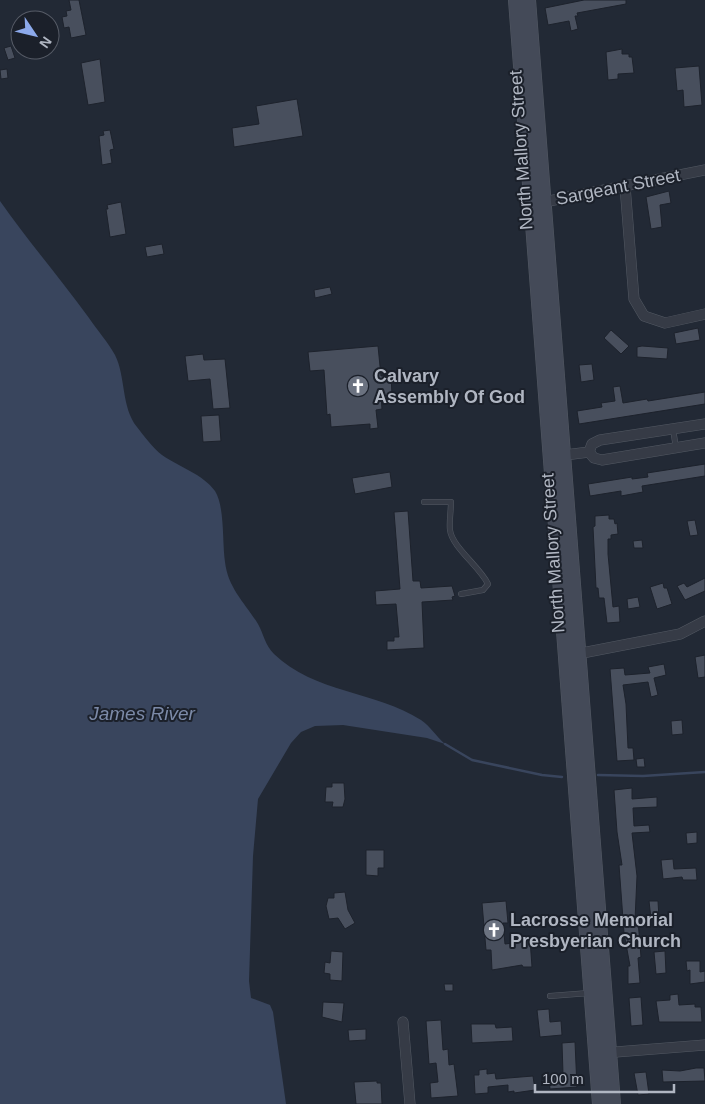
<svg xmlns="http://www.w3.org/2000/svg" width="705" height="1104" font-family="Helvetica,sans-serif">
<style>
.water{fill:#39455d}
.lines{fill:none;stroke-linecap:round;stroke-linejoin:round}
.stream{stroke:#39455d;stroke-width:2.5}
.building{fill:#484f5d;stroke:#1d222c}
.service-casing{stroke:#535963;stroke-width:6}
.minor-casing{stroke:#535963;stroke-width:11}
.secondary-casing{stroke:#535963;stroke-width:16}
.service{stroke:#363b46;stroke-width:5}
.minor{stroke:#363b46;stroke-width:10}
.secondary{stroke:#444a58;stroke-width:15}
.labels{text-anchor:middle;stroke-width:4;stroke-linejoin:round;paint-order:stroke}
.street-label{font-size:18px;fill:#b0b6c2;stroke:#1b202a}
.poi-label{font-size:18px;font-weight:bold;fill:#b0b6c2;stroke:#1b202a;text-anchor:start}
.water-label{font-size:19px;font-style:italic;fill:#7c8aa8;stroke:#1b202a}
</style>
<rect width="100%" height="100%" fill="#222935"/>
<path class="water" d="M0 201C28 241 60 278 89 318 97 330 108 342 115 355 126 377 121 407 137 427 144 436 153 448 162 455 179 467 203 474 215 491 225 507 222 542 225 562 228 588 245 603 258 624 264 635 265 645 274 654 314 693 376 691 421 720 430 726 437 737 445 744L427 738 343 725 315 726 301 732 291 743 258 799 253 856 249 981 251 998 270 1005 273 1012 286 1104H0Z"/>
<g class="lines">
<path class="stream" d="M445 744 472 760 542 775 562 777
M598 775 643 776 705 772"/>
</g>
<path class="building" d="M69 0H79L86 35 71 38 69 27 64 28 62 17 67 16 66 11 71 10Z
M584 0H626V4L577 13 578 16H575L578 29 571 31 569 21 548 25 545 8Z
M11 46 15 58 8 60 4 48Z
M622 49V54H629V57H632L634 73 618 74V79L608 80 606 52Z
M100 59 105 102 88 105 81 63Z
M699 66 702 105 684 107 683 90 677 91 675 68Z
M7 69 8 78 1 79 0 70Z
M297 99 303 136 234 147 232 128 259 124 256 106Z
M110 130 114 149 110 150 112 163 102 165 99 136 104 135 103 131Z
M669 191 671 203 660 205 662 227 651 229 646 197Z
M121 202 126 234 110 237 106 209H108L107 205Z
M162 244 164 254 147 257 145 247Z
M330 287 332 294 315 298 314 290Z
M698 328 700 340 676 344 674 333Z
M611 330 629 346 621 354 604 338Z
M378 346 381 376 391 375 392 395 381 396 382 409 376 410 378 428 370 429V424L331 427 330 414 327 415 324 370 310 371 308 352Z
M642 346 668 348 667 359 637 357V347Z
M203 354 204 360 225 359 230 408 213 409 210 379 188 381 185 356Z
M592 364 594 380 581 382 579 365Z
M620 386 623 403 647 399 648 401 705 392V404L579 424 577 411 602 407 601 403 615 401 613 387Z
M219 415 221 441 203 442 201 416Z
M705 464V476L642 486 643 492 621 496V491L590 496 588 484 632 477V479L648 477 647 473Z
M390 472 392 487 355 494 352 478Z
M408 511 413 581H420L421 588 452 586 455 596 452 597 453 600 422 602 424 648 387 650V641H394V637H399L396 604 376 605 375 591 400 589 394 512Z
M609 515V519H614L615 524 617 523 618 534 611 535V539H608V554L613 607 619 606 620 622 607 623 604 598H599L598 588H596L593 527 595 526V516Z
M695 520 698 535 690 536 687 521Z
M642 540 643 548H634L633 541Z
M705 578V591L685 600 677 586 684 583 687 587Z
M663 583 664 588H667L672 604 657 609 650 587Z
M638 597 640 607 628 609 627 599Z
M705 655V677L698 678 695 657Z
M664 664 666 675 654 678 658 695 651 697 648 682 623 685 626 704 628 748H633L634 760 617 761 610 669 624 668 625 675 650 673 648 667Z
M682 720 683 734 672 735 671 721Z
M644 758 645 767H637L636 759Z
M332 783H344L345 799 343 807H332L333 802H325L326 787H332Z
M632 788V799L657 797V807L633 808 634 826 649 825 650 832 632 833 637 876 635 920H638L641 957 638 958 640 983 628 984V966H630L624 933 619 865H622L617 832 614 790Z
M697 832V843L687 844 686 833Z
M366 850H384V868H378V876L366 875Z
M673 859 674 869 696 868 697 880H683L682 877 663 879 661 860Z
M345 892 348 910 355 923 345 929 338 918 329 919 326 906 328 898H334V893Z
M506 901 508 923H503L505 944 521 942 520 940 530 939 532 967H523L522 965 492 970 491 950H486L482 903Z
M649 901H658L659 918 651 919Z
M331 951 343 952 342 981 330 980V974L324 973 325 962 330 963Z
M665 951 666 973 656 974 654 952Z
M686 961H700V972L705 971V982L690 984V970L687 971Z
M444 984H453V991H445Z
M678 994 679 1005 695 1004V1007H701L702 1022H659L656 1001 670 1000V995Z
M641 997 643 1025 631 1026 629 998Z
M323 1002 344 1003 342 1022 322 1017Z
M549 1009 550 1022 561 1021 562 1035 540 1037 537 1010Z
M441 1020 443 1050 448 1049 449 1065 454 1064 458 1096 431 1098 430 1083 438 1082 436 1063 429 1064 426 1021Z
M471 1024H495L496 1028 512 1027 513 1041 472 1043Z
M366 1029V1040L349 1041 348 1030Z
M575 1042 577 1087 550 1089 549 1078 563 1074 562 1043Z
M696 1068H704L705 1081 663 1082 662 1070 680 1071Z
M487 1069V1074L495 1073 496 1079 533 1076 535 1090 514 1093V1091L508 1092V1085L488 1087V1093L475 1094 474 1075H479V1070Z
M646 1072 649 1094 638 1095 634 1073Z
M377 1081V1083H381L382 1104H356L354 1082Z"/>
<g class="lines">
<g class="service-casing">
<path id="service" d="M673 429 676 448
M424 502H451C451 511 449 521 450 530 452 547 480 567 488 584L483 590 461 594
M550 996 589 993"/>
</g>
<g class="minor-casing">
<path id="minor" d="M625 186 634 299 644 316 665 323 705 314
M539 203 705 170
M589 452 592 444 600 440 705 424
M589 452 594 458 602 460 705 443
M557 456 589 452
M572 655 680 634 705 621
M403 1022 410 1104
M603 1053 705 1045"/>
</g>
<g class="secondary-casing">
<path id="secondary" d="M516 0 600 1104
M528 0 613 1104"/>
</g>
<use href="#service" class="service"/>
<use href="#minor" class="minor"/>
<use href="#secondary" class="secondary"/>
</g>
<defs>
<g id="church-disc" transform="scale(1.125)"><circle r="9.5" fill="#6b7280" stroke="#1b202a"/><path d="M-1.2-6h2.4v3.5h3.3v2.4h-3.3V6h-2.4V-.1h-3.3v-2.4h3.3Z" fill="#fff"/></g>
</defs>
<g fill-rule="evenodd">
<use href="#church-disc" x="358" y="386"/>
<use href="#church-disc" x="494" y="930"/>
</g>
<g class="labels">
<g class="street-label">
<text transform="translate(521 150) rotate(-94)" y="6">North Mallory Street</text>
<text transform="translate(618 187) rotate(-11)" y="6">Sargeant Street</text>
<text transform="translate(553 553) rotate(-94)" y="6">North Mallory Street</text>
</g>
<g class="poi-label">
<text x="374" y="382">Calvary<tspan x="374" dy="21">Assembly Of God</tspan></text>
<text x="510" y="926">Lacrosse Memorial<tspan x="510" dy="21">Presbyerian Church</tspan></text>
</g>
<g class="water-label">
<text x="142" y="720">James River</text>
</g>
</g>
<g transform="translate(35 35) rotate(125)"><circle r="24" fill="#1b202a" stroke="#575c67"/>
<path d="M0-4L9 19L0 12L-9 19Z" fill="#8ca9eb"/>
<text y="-8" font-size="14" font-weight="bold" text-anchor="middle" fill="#b0b6c2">N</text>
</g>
<path d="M535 1084v8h139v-8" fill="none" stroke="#b0b6c2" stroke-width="2.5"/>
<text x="542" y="1084" font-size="15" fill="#b0b6c2" stroke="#1b202a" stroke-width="4" paint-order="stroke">100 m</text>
</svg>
